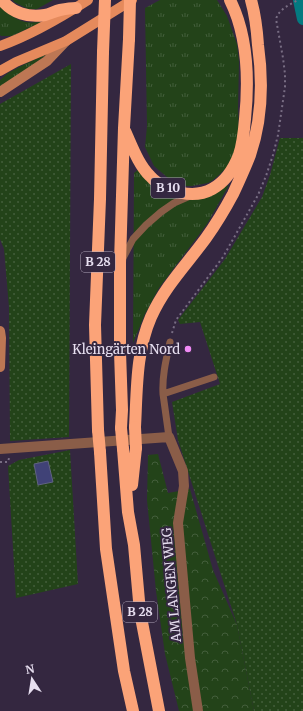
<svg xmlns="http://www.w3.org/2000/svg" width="303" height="711" font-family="Merriweather,serif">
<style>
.grass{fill:url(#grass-tufts)}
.forest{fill:url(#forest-crowns)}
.garden{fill:url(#garden-dots)}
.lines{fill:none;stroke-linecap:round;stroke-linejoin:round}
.canal{stroke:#037a80;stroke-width:12}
.building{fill:#404277;stroke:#606381}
.path{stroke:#786d83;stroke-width:2;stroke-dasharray:2 3;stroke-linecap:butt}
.lane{stroke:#8a5d48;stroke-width:7}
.street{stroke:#8a5d48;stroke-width:10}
.secondary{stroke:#bd7754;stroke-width:10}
.primary{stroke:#e58a5c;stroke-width:10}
.highway{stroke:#fba378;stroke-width:12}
.highway-bridge{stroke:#fba378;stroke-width:12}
.poi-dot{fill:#f08bf5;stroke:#342740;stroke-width:1.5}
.labels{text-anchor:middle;stroke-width:4;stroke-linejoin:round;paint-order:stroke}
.shield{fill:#342740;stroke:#b1a8bb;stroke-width:1}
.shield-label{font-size:12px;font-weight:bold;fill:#e7dff0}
.poi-label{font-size:13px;fill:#e7dff0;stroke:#342740;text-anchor:end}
.street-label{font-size:13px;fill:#e7dff0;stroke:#342740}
</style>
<defs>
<pattern id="grass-tufts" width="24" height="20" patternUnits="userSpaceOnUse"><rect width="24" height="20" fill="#234319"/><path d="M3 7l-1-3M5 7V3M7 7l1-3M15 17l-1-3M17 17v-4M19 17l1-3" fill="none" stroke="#435e3b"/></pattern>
<pattern id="forest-crowns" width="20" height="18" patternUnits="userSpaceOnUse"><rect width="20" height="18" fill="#234319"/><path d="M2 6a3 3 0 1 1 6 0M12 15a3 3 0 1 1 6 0" fill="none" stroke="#435e3b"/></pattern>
<pattern id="garden-dots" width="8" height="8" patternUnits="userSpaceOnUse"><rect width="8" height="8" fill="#234319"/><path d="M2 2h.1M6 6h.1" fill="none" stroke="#435e3b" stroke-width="1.8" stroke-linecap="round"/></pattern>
</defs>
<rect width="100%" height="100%" fill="#342740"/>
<path class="grass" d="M13 0H53L37 9H28L14 2Z
M160 0H217L227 16 237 44 239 62 238 108 239 132 235 152 226 168 219 175 213 180 208 183 192 186H186L174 183 154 166 145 147 147 126 145 8Z
M0 5C7 13 16 20 26 22 31 23 37 22 42 22L12 36H1L0 35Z
M49 53 0 89V80L8 73 25 64Z
M139 169 162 192 181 200H191L207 196 229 185 207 224 159 288 145 314 133 343 134 173Z"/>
<path class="forest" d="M158 454 168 493 190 489 213 570 237 625 254 711H179L165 654 156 591 147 500 148 455Z"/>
<path class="garden" d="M71 64 69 437 10 441 9 307 4 249 0 239V104Z
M280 138H303V711H254L237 625 178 440 172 402 220 384 200 322 180 324 178 320 225 259 262 197 270 175Z
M70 450 78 584 16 598 8 466 19 460Z"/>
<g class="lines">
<path class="canal" d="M299 0 303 19"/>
</g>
<path class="building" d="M48 461 53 482 38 485 34 464Z"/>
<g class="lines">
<path class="path" d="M172 333 176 320 223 257 258 195 266 176 273 155 278 135 285 87V74L283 58 276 19C279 9 289 5 298 0
M0 462H8L9 458"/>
<path class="lane" d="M122 260 133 239 146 225 161 212 174 203 190 196
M170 342C166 360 162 376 163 394L214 377
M163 394 169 437"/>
<path class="street" d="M0 449 169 437 183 471 184 486 178 523 190 658 198 711"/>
<path class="secondary" d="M0 92 47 61 66 41
M0 331 1 338 0 367"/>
<path class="primary" d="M0 46C31 35 60 18 88 0
M0 71 16 62 66 41 132 0"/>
<path class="highway" d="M2 0C12 13 29 18 45 15 50 14 55 11 60 10 65 9 70 8 76 8
M125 131C132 146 138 164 150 176 155 182 162 186 170 189 203 203 227 186 239 155 243 143 244 131 245 119 249 80 248 36 230 0
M135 427C137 390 136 351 151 317 165 286 187 264 206 238 216 224 225 209 233 194 239 181 245 168 250 155 262 120 263 81 258 45 257 30 255 14 251 0
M121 428 122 410 120 352V263L124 128 129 39
M98 430 95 325 100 199 103 52
M123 449 128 512 134 545 140 612 159 711
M100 452 106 549 124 671 133 711
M132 485 136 448"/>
<path class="highway-bridge" d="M129 39 130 0
M103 52 105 0
M135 427 136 448
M121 428 123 449
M98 430 100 452"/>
</g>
<circle class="poi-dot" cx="188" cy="349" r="4"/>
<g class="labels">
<g class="shield">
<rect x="151" y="178" width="34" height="20" rx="3"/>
<rect x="81" y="252" width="34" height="20" rx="3"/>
<rect x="123" y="602" width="34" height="20" rx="3"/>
</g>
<g class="shield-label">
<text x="168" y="192">B 10</text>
<text x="98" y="266">B 28</text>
<text x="140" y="616">B 28</text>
</g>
<g class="poi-label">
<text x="180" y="354">Kleingärten Nord</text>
</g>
<g class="street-label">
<text transform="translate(171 585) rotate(-95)" y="5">AM LANGEN WEG</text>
</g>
</g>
<g transform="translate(32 679) rotate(348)" stroke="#342740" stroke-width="3" paint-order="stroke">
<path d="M0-3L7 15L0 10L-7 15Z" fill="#e7dff0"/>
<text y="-6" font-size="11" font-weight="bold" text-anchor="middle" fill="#e7dff0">N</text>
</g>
</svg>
